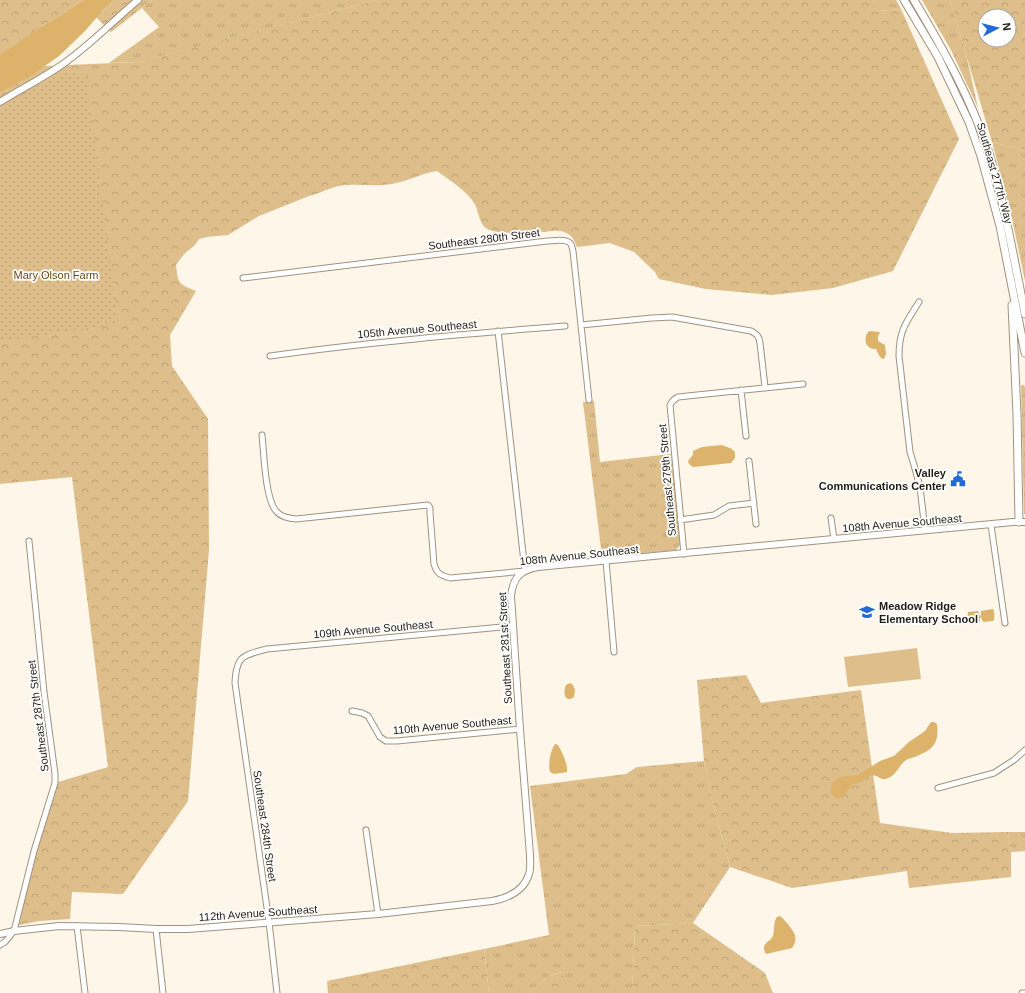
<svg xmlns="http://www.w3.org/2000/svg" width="1025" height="993" font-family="Helvetica,sans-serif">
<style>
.grass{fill:url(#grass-tufts)}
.forest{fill:url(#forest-crowns);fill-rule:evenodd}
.park{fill:url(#park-dots)}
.pitch{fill:#debe8a}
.water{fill:#ddb26a}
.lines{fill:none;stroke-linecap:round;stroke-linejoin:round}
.minor-casing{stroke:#9f937f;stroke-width:7}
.tertiary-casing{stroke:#9f937f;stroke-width:8}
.secondary-casing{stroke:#9f937f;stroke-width:9}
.minor{stroke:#fff;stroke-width:5}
.tertiary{stroke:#fff;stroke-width:6}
.secondary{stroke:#fff;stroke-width:7}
.labels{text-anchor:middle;stroke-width:3.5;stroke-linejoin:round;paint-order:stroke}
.street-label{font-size:11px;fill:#211c14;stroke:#fff}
.park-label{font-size:11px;fill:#674a12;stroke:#fff}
.poi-label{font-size:11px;font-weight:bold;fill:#211c14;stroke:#fff;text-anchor:end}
</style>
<defs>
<pattern id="grass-tufts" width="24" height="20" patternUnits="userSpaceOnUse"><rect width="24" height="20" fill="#debe8a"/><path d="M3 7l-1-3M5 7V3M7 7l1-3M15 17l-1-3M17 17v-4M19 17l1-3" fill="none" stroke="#bea376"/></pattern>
<pattern id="forest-crowns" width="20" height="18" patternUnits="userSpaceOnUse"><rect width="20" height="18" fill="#debe8a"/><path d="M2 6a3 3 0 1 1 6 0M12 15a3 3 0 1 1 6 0" fill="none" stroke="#bea376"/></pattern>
<pattern id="park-dots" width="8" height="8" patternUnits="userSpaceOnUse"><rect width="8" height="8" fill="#debe8a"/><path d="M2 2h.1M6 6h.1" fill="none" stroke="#bea376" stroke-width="1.8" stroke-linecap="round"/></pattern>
</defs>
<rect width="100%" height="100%" fill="#fef6e9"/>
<path class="grass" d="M152 0H377L138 62 109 63 159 27 142 8Z
M873 0H896L901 9 879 11Z
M922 0H950L966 54 978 108 951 50Z
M992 142 1025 151V281L1013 223Z
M1022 385H1024L1025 387V514H1024L1021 386Z
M594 401 600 462 671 454 681 543 679 546 676 550 602 557 583 402Z
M704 761 713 804 730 867 693 923 635 926 632 993H562V972L550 975 529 993H489L484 949 549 935 530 786 626 774 637 767Z
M1008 832H1025V851L1011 852Z"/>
<path class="forest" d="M0 0H84L61 15 39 28 0 56Z
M114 0H152L111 32 96 17Z
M377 0H873L880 11 901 9 959 139 893 271 833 288 772 295 706 289 659 279 655 272 634 252 610 243 577 247C574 239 572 235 564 232 559 230 551 231 545 232 531 232 504 235 490 230 478 226 480 212 474 203 467 191 448 179 437 171 429 172 423 174 416 177 408 180 400 182 392 184 374 187 356 183 339 186 328 188 319 194 309 196L259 216 228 235 206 237 199 239 195 245 184 254 176 265C178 283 178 284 196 291L170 335 172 366 208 419 209 550 188 801 123 894 72 892 70 919 39 921 15 926 55 783 108 767 72 477 0 484V93L45 66 137 62Z
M950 0H1025V151L992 142ZM985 16H1009V40H985Z
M746 675 761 703 861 690 880 823 952 833 1008 832 1011 852V877L909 888 907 871 792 888 730 867 713 804 704 761 697 680Z
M693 923 765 973 773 993H632L635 926Z
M484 949 489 993H328L327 981Z
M563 972 562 993H529L550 975Z"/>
<path class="park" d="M60 74H86L118 324 0 341V109Z"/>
<path class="pitch" d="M917 648 921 679 848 687 844 657Z"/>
<path class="water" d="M84 0H114L103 10 85 31 59 56 32 75 0 93V55L39 28 61 15Z
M870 331 879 332 880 333 878 336V341L885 345 886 354 884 359C880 359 878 353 876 349 874 349 871 349 869 347 864 344 865 336 868 332Z
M722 445 732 449 735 452V458L731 463 693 467 689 464 688 461 693 455V451L702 447Z
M993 609 994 611C994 614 995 619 993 621L983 622 981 617 980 619V621C977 625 972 625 968 623L967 620 968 612 978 611 980 616 981 615V611Z
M570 683 573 685 575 690 574 697C564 704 563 691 566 685Z
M931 722H934L937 724C939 743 934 749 917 756 913 758 908 758 905 761 898 766 896 777 885 779 880 780 876 773 870 776 868 777 866 780 863 781 859 783 855 783 852 785 846 791 841 806 831 794V787L832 783 837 779 840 777 858 775 880 761 894 756 909 742 925 731Z
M555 744 558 745C562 752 568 764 567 772L554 774 550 772C548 763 550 752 555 744Z
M780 916C784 919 793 930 795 935 796 940 795 944 792 948L766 954C765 952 764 951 764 948 764 942 771 941 773 936 775 929 773 922 777 917Z"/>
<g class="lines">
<g class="minor-casing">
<path id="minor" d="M243 278 547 241C553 241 567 238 571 244 572 246 572 248 573 251L589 400
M919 302C906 323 899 330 899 356L910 452 914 465 920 487 925 530
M581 325 652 318 672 317 751 331C757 334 759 336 760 343L765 387
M270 356C368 342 467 334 565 326
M741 390 746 436
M262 435C264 453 265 498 276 511 281 517 288 518 296 519L428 505 430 508V513L434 564C437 574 440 575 450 578L525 571 498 331
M749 461 756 524
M831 518 834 539
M680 520 714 515 729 506 754 503
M991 525 1005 623
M684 554 670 405C672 401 674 399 678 397L803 384
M606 561 614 652
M352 711 362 713 368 716 380 737 386 741H397L520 729
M938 788 994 773 1014 760 1025 750
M366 830 378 914
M77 926 85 993
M156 929 163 993
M0 945 5 942 14 931 34 851 55 783V774L44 692 29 541
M277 993 269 922 235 683C236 657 242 655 267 649L513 626
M1022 993H1025"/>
</g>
<g class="tertiary-casing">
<path id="tertiary" d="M0 102C21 89 43 78 63 64 90 45 113 21 138 0
M0 934 14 931 59 926 119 927 156 929H188L378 914 492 901C508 898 524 891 529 874 531 868 530 861 530 855L520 729 511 596C513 578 520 570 538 567L1013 522H1025"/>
</g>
<g class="secondary-casing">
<path id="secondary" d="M904 0 938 57 969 122 981 156 1000 226 1025 353
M914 0C943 49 971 98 989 153 1005 206 1014 260 1025 314
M1012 305 1017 414 1019 522"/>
</g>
<use href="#minor" class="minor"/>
<use href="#tertiary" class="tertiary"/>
<use href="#secondary" class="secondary"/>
</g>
<defs>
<g id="civic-bare" transform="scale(1.2)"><path d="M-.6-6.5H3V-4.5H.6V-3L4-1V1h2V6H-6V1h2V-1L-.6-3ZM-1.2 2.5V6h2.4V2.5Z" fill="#246ad6" stroke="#fff" stroke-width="2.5" paint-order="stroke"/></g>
<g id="school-bare" transform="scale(1.2)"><path d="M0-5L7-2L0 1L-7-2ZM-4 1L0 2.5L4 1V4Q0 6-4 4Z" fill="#246ad6" stroke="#fff" stroke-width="2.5" paint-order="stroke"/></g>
</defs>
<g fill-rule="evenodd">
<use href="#civic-bare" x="958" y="479"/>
<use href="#school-bare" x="867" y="612"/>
</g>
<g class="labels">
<g class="street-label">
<text transform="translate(995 173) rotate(74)" y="4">Southeast 277th Way</text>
<text transform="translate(484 239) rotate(-7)" y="4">Southeast 280th Street</text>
<text transform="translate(417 329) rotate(-5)" y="4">105th Avenue Southeast</text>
<text transform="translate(667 480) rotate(-95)" y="4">Southeast 279th Street</text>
<text transform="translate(902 523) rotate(-5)" y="4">108th Avenue Southeast</text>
<text transform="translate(579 555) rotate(-6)" y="4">108th Avenue Southeast</text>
<text transform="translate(373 629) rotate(-5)" y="4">109th Avenue Southeast</text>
<text transform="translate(505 648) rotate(-93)" y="4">Southeast 281st Street</text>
<text transform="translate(38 716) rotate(-97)" y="4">Southeast 287th Street</text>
<text transform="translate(452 725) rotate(-5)" y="4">110th Avenue Southeast</text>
<text transform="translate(265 826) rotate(82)" y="4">Southeast 284th Street</text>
<text transform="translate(258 913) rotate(-4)" y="4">112th Avenue Southeast</text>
</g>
<g class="park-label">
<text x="56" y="279">Mary Olson Farm</text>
</g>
<g class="poi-label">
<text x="946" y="477">Valley<tspan x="946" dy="13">Communications Center</tspan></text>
<text x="879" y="610" text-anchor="start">Meadow Ridge<tspan x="879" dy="13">Elementary School</tspan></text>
</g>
</g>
<g transform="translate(997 28) rotate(83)"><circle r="19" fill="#ffffff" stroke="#a6a4a1"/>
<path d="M0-3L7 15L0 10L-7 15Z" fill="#246ad6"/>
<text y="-6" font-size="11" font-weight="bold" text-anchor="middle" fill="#211c14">N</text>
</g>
</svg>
